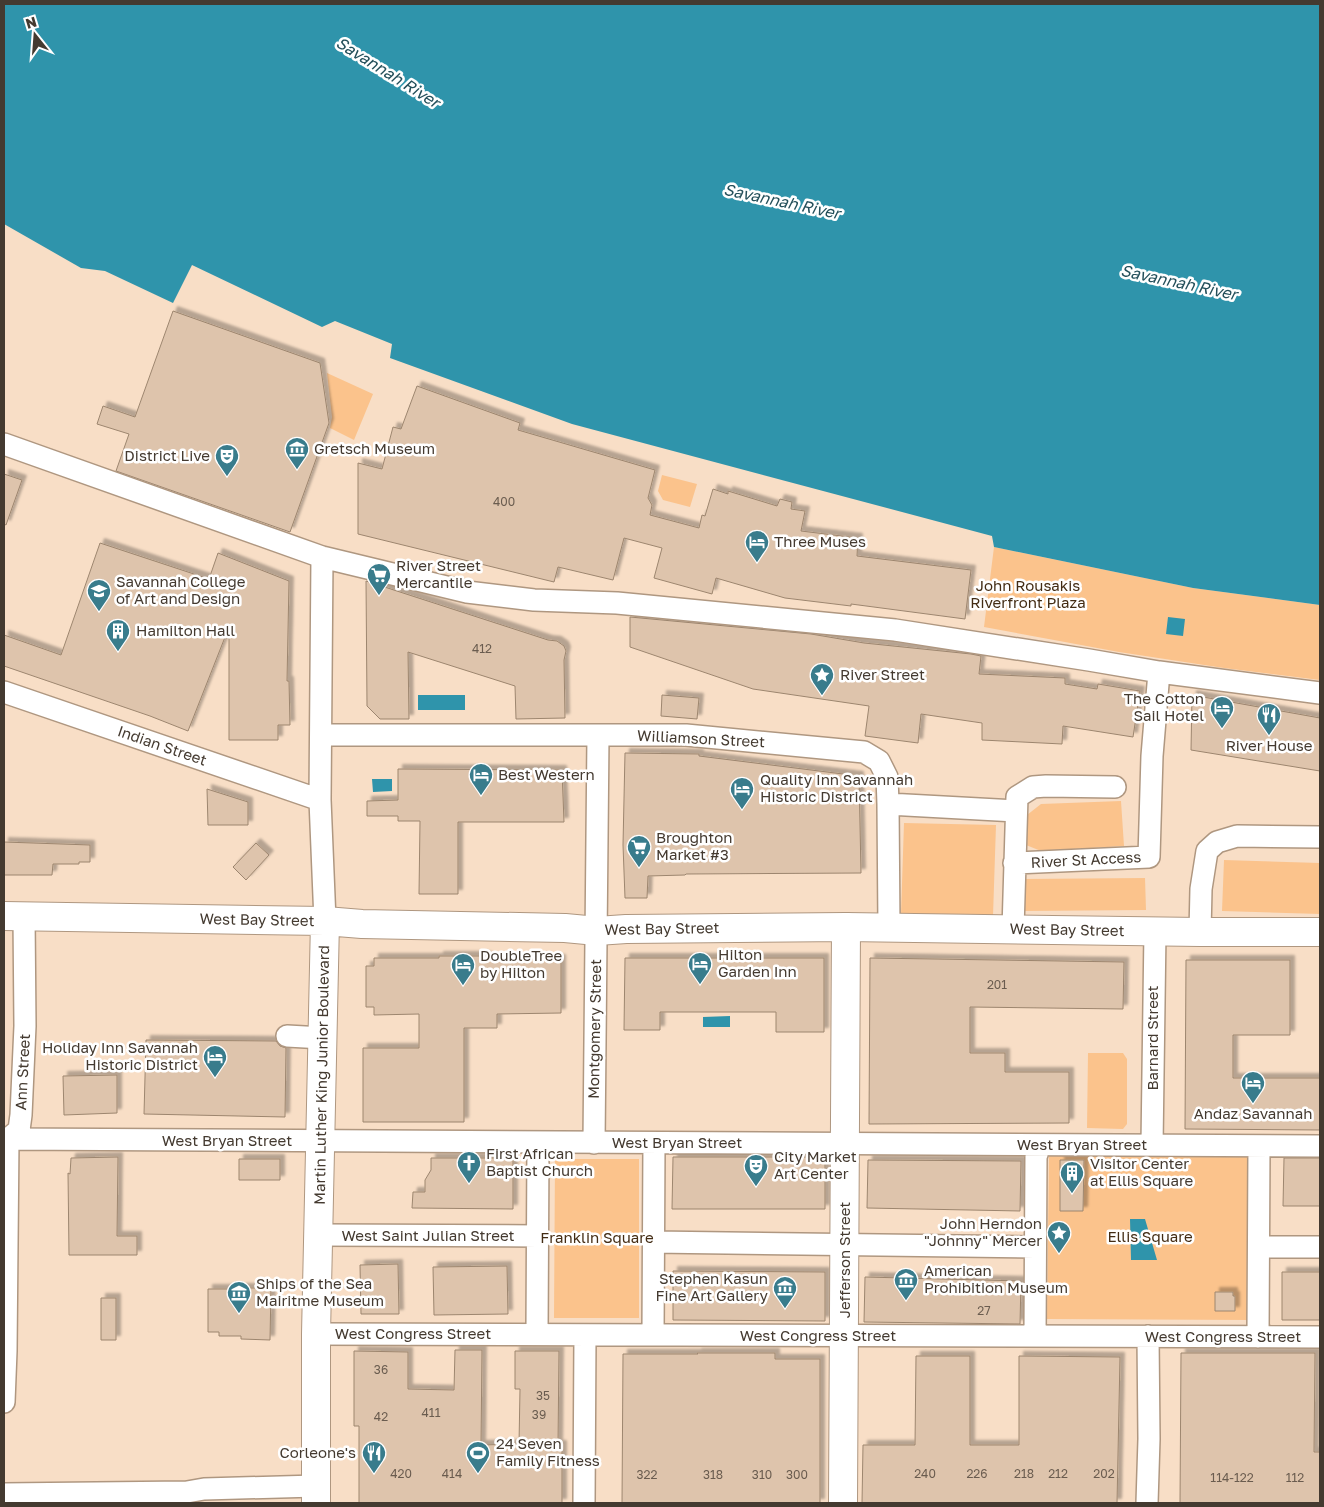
<svg xmlns="http://www.w3.org/2000/svg" width="1324" height="1507" font-family="'Golos Text',sans-serif">
<style>
.green{fill:#fbc38c}
.water{fill:#2f94ab}
.building{fill:#dec4ac;stroke:#9d866f;filter:url(#shadow)}
.lines{fill:none;stroke-linecap:round;stroke-linejoin:round}
.street-casing{stroke:#af9780;stroke-width:24}
.secondary-casing{stroke:#af9780;stroke-width:30}
.primary-casing{stroke:#af9780;stroke-width:30}
.street{stroke:#fff;stroke-width:21}
.secondary{stroke:#fff;stroke-width:28}
.primary{stroke:#fff;stroke-width:28}
.labels{text-anchor:middle;stroke-width:5;stroke-linejoin:round;paint-order:stroke}
.number-label{font-size:12px;fill:#6a5c4f}
.poi-label{font-size:15px;fill:#443a30;stroke:#fff;text-anchor:start}
.park-label{font-size:15px;fill:#432c14;stroke:#fff}
.street-label{font-size:15px;fill:#443a30;stroke:#fff}
.water-label{font-size:16px;font-style:italic;fill:#25505b;stroke:#fff}
</style>
<defs>
<filter id="shadow"><feDropShadow dx="4.5" dy="-4.5" stdDeviation="1" flood-color="#0004"/></filter>
</defs>
<rect width="100%" height="100%" fill="#f8dec6"/>
<path class="green" d="M327 373 373 394 354 440 330 428 332 417Z
M662 475 697 484 690 507 663 500 658 491Z
M994 547 1193 588 1320 605V680L1224 668 1119 652 984 627Z
M1121 801 1124 846 1041 851 1026 845 1027 815 1041 804Z
M904 823 996 825 993 916 901 914Z
M1224 860 1320 863V914L1222 911Z
M1145 878 1146 910 1023 911 1022 879Z
M1088 1053H1123L1127 1059V1124L1123 1129 1087 1128Z
M1049 1154 1253 1155 1252 1320 1047 1319Z
M555 1159H639V1318H554Z"/>
<path class="water" d="M4 4H1320V605L1193 588 994 547 992 536 572 424 390 358 392 344 335 321 322 327 192 265 173 303 105 271 81 268 4 224Z
M1168 617 1185 619 1183 636 1166 634Z
M418 695H465V710H418Z
M372 779H392V791L373 792Z
M730 1016V1027H703V1017Z
M1130 1219H1145L1157 1260H1131Z"/>
<path class="building" d="M173 311 320 363 329 423 290 532 116 471 129 434 97 424 103 406 135 417Z
M417 386 520 423 518 430 655 470 648 498 652 505 650 515 699 528 702 515 705 516 713 489 728 494V491L777 506 780 499 792 502 791 509 805 511 801 531 858 538 857 556 971 570 965 619 851 604V606L785 598 716 578 712 594 654 578 662 548 624 538 613 580 558 567 554 582 358 534V463L382 469 393 427 401 429Z
M4 474 22 480 6 525 4 524Z
M100 543 209 579 218 553 289 581 287 681H289L290 725H278V740H229V627L188 731 150 716 4 666V635L61 655Z
M366 581 548 640 557 641 564 646 566 651 564 660 565 718 516 719 515 686 408 652 409 719H380L367 706Z
M630 617 811 634 864 643 971 654 981 656 979 674 1065 678V684L1097 689 1098 684 1140 691 1133 737 1063 726 1062 744 982 740V723L921 714 918 743 865 736 869 706 753 689 630 647Z
M662 695 699 698 697 719 661 716Z
M1192 695 1320 718V771L1191 750Z
M625 753 699 754V756L859 776 861 873 686 874 685 875 648 876 647 898H625L623 845Z
M398 769 562 770 564 822H458V894H419L420 821H398V816H367V801L398 800Z
M207 789 248 802V825H208Z
M4 842 90 845V862H79V864H53L52 875H4Z
M256 843 269 855 246 880 233 867Z
M439 956H487V959H561V1013L497 1014V1028H464V1122H363V1048H419V1014L374 1015V1007H366V966H374V958H439Z
M625 958H824V1032H776V1012H660V1030H624Z
M870 958 1124 962 1123 1009 970 1007V1053H1005V1072H1069V1123L869 1124Z
M1186 960H1290V1035H1233V1078H1320V1130L1185 1129Z
M146 1040 276 1041 280 1046 286 1048 285 1117 144 1114Z
M117 1075V1113L64 1115 63 1076Z
M118 1157 117 1236H137V1255H69L68 1173 70 1174 71 1158Z
M673 1157H825V1209H672Z
M431 1158H513V1209L412 1208 413 1192H425V1180L431 1170Z
M1284 1158H1320V1206H1283Z
M239 1159H280V1180H239Z
M868 1160 1021 1161 1020 1211 867 1208Z
M1060 1160H1084L1083 1211H1060Z
M398 1264 399 1314H361L360 1265Z
M507 1266 508 1314 434 1315 433 1267Z
M673 1271 825 1272V1321L673 1320Z
M1282 1272H1320V1320H1282Z
M865 1277 1021 1281 1020 1324 864 1322Z
M242 1288H271L270 1340 241 1339V1336H219V1332H208V1289H242Z
M1215 1292H1233V1296H1235V1311H1215Z
M101 1298H116V1340H101Z
M455 1350H482L481 1445 519 1444 520 1389H515V1351H559L558 1445H562V1503H359V1426H354V1351L408 1352V1389L454 1390Z
M697 1353H775V1359H820V1503H622L623 1354H698Z
M1181 1353H1315L1314 1452H1320V1503H1180Z
M916 1356H970V1445H1019V1356L1120 1357 1117 1503H862L863 1445H915Z"/>
<g class="lines">
<g class="street-casing">
<path id="street" d="M4 444 322 557 467 592 534 600 617 603 895 630 1089 660 1159 672 1320 693
M322 557 320 800 325 921
M4 692 320 800
M321 735H686L864 752 879 761 887 777 888 804 889 928
M888 804 1016 811
M1014 863 1149 857 1152 756 1159 672
M1013 929 1017 797 1033 787 1046 786 1115 787
M1200 932 1201 889 1207 851 1217 842 1237 836 1320 837
M287 1036 323 1038
M4 1139 1320 1146
M594 1143 598 736
M1152 1145 1155 931
M319 1235 538 1236
M653 1242 1035 1247
M1259 1247H1320
M316 1334 1320 1337
M537 1334 538 1143
M653 1335 654 1143
M1035 1336 1036 1157 1040 1145
M1258 1337 1259 1146
M4 1402 6 1351 8 1139 19 1130 21 1115 25 1026 24 916
M4 1494 187 1492 204 1489 316 1486
M584 1503 585 1335
M1147 1503 1149 1439 1148 1336"/>
</g>
<g class="secondary-casing">
<path id="secondary" d="M843 1503 846 927"/>
</g>
<g class="primary-casing">
<path id="primary" d="M4 916 325 921 362 924 565 928 597 931 626 929 846 927 1200 932H1320
M316 1503V1334L325 921"/>
</g>
<use href="#street" class="street"/>
<use href="#secondary" class="secondary"/>
<use href="#primary" class="primary"/>
</g>
<defs>
<g id="museum-pin" transform="scale(1.25)"><path d="M0 17L-7.5 6A9.5 9.5 0 1 1 7.5 6Z" fill="#397c8c" stroke="#fff"/><path d="M0-6L6-3V-2H-6V-3ZM-5-1h2V3h-2ZM-1-1h2V3h-2ZM3-1h2V3H3ZM-6 4H6V6H-6Z" fill="#fff"/></g>
<g id="theatre-pin" transform="scale(1.25)"><path d="M0 17L-7.5 6A9.5 9.5 0 1 1 7.5 6Z" fill="#397c8c" stroke="#fff"/><path d="M-5-5.5Q0-4 5-5.5V0Q5 5 0 6Q-5 5-5 0ZM-3.3-2.5H-1v1.5H-3.3ZM1-2.5H3.3v1.5H1ZM-2.8 1Q0 5.5 2.8 1Z" fill="#fff"/></g>
<g id="hotel-pin" transform="scale(1.25)"><path d="M0 17L-7.5 6A9.5 9.5 0 1 1 7.5 6Z" fill="#397c8c" stroke="#fff"/><path d="M-6-4.5h1.5V1H6V5H4.5V3h-9V5H-6ZM-4 0a1.8 1.8 0 1 1 3.6 0ZM.5 0V-2.5h3Q6-2.5 6 0Z" fill="#fff"/></g>
<g id="supermarket-pin" transform="scale(1.25)"><path d="M0 17L-7.5 6A9.5 9.5 0 1 1 7.5 6Z" fill="#397c8c" stroke="#fff"/><path d="M-6-5.5h2.5l.6 2H6L4.5 2H-2.5L-4.4-4H-6ZM-1.5 3.2a1.3 1.3 0 1 0 .1 0ZM3 3.2a1.3 1.3 0 1 0 .1 0Z" fill="#fff"/></g>
<g id="university-pin" transform="scale(1.25)"><path d="M0 17L-7.5 6A9.5 9.5 0 1 1 7.5 6Z" fill="#397c8c" stroke="#fff"/><path d="M0-5L7-2L0 1L-7-2ZM-4 1L0 2.5L4 1V4Q0 6-4 4Z" fill="#fff"/></g>
<g id="building-pin" transform="scale(1.25)"><path d="M0 17L-7.5 6A9.5 9.5 0 1 1 7.5 6Z" fill="#397c8c" stroke="#fff"/><path d="M-4-6H4V6H1V3H-1V6H-4ZM-2.5-4.3h1.7v1.8h-1.7ZM.8-4.3h1.7v1.8H.8ZM-2.5-1h1.7V.8h-1.7ZM.8-1h1.7V.8H.8Z" fill="#fff"/></g>
<g id="sight-pin" transform="scale(1.25)"><path d="M0 17L-7.5 6A9.5 9.5 0 1 1 7.5 6Z" fill="#397c8c" stroke="#fff"/><path d="M0-6L1.8-2.2L6-1.7L2.9 1.2L3.7 5.4L0 3.3L-3.7 5.4L-2.9 1.2L-6-1.7L-1.8-2.2Z" fill="#fff"/></g>
<g id="restaurant-pin" transform="scale(1.25)"><path d="M0 17L-7.5 6A9.5 9.5 0 1 1 7.5 6Z" fill="#397c8c" stroke="#fff"/><path d="M-5-6h1v4h1v-4h1v4h1v-4h1v5L-1.5 .5V6h-2V.5L-5-1ZM5-6V6H3V1.5H1.5Q1.5-4 5-6Z" fill="#fff"/></g>
<g id="church-pin" transform="scale(1.25)"><path d="M0 17L-7.5 6A9.5 9.5 0 1 1 7.5 6Z" fill="#397c8c" stroke="#fff"/><path d="M-1.2-6h2.4v3.5h3.3v2.4h-3.3V6h-2.4V-.1h-3.3v-2.4h3.3Z" fill="#fff"/></g>
<g id="stadium-pin" transform="scale(1.25)"><path d="M0 17L-7.5 6A9.5 9.5 0 1 1 7.5 6Z" fill="#397c8c" stroke="#fff"/><path d="M0-5a6.5 5 0 1 0 0 10a6.5 5 0 1 0 0-10ZM-3.5-1.8h7v3.6h-7Z" fill="#fff"/></g>
</defs>
<g fill-rule="evenodd">
<use href="#museum-pin" x="297" y="449"/>
<use href="#theatre-pin" x="227" y="456"/>
<use href="#hotel-pin" x="757" y="542"/>
<use href="#supermarket-pin" x="379" y="575"/>
<use href="#university-pin" x="99" y="591"/>
<use href="#building-pin" x="118" y="631"/>
<use href="#sight-pin" x="822" y="675"/>
<use href="#hotel-pin" x="1222" y="708"/>
<use href="#restaurant-pin" x="1269" y="715"/>
<use href="#hotel-pin" x="481" y="775"/>
<use href="#hotel-pin" x="742" y="789"/>
<use href="#supermarket-pin" x="639" y="847"/>
<use href="#hotel-pin" x="700" y="964"/>
<use href="#hotel-pin" x="463" y="965"/>
<use href="#hotel-pin" x="215" y="1057"/>
<use href="#hotel-pin" x="1253" y="1083"/>
<use href="#church-pin" x="469" y="1163"/>
<use href="#theatre-pin" x="756" y="1166"/>
<use href="#building-pin" x="1072" y="1173"/>
<use href="#sight-pin" x="1059" y="1233"/>
<use href="#museum-pin" x="906" y="1280"/>
<use href="#museum-pin" x="785" y="1288"/>
<use href="#museum-pin" x="239" y="1293"/>
<use href="#restaurant-pin" x="374" y="1453"/>
<use href="#stadium-pin" x="478" y="1453"/>
</g>
<g class="labels">
<g class="number-label">
<text x="504" y="506">400</text>
<text x="482" y="653">412</text>
<text x="997" y="989">201</text>
<text x="984" y="1315">27</text>
<text x="381" y="1374">36</text>
<text x="543" y="1400">35</text>
<text x="431" y="1417">411</text>
<text x="539" y="1419">39</text>
<text x="381" y="1421">42</text>
<text x="401" y="1478">420</text>
<text x="452" y="1478">414</text>
<text x="925" y="1478">240</text>
<text x="977" y="1478">226</text>
<text x="1024" y="1478">218</text>
<text x="1058" y="1478">212</text>
<text x="1104" y="1478">202</text>
<text x="647" y="1479">322</text>
<text x="713" y="1479">318</text>
<text x="762" y="1479">310</text>
<text x="797" y="1479">300</text>
<text x="1232" y="1482">114-122</text>
<text x="1295" y="1482">112</text>
</g>
<g class="poi-label">
<text x="314" y="454">Gretsch Museum</text>
<text x="210" y="461" text-anchor="end">District Live</text>
<text x="774" y="547">Three Muses</text>
<text x="396" y="571">River Street<tspan x="396" dy="17">Mercantile</tspan></text>
<text x="116" y="587">Savannah College<tspan x="116" dy="17">of Art and Design</tspan></text>
<text x="136" y="636">Hamilton Hall</text>
<text x="840" y="680">River Street</text>
<text x="1204" y="704" text-anchor="end">The Cotton<tspan x="1204" dy="17">Sail Hotel</tspan></text>
<text x="1269" y="751" text-anchor="middle">River House</text>
<text x="498" y="780">Best Western</text>
<text x="760" y="785">Quality Inn Savannah<tspan x="760" dy="17">Historic District</tspan></text>
<text x="656" y="843">Broughton<tspan x="656" dy="17">Market #3</tspan></text>
<text x="718" y="960">Hilton<tspan x="718" dy="17">Garden Inn</tspan></text>
<text x="480" y="961">DoubleTree<tspan x="480" dy="17">by Hilton</tspan></text>
<text x="198" y="1053" text-anchor="end">Holiday Inn Savannah<tspan x="198" dy="17">Historic District</tspan></text>
<text x="1253" y="1119" text-anchor="middle">Andaz Savannah</text>
<text x="486" y="1159">First African<tspan x="486" dy="17">Baptist Church</tspan></text>
<text x="774" y="1162">City Market<tspan x="774" dy="17">Art Center</tspan></text>
<text x="1090" y="1169">Visitor Center<tspan x="1090" dy="17">at Ellis Square</tspan></text>
<text x="1042" y="1229" text-anchor="end">John Herndon<tspan x="1042" dy="17">"Johnny" Mercer</tspan></text>
<text x="924" y="1276">American<tspan x="924" dy="17">Prohibition Museum</tspan></text>
<text x="768" y="1284" text-anchor="end">Stephen Kasun<tspan x="768" dy="17">Fine Art Gallery</tspan></text>
<text x="256" y="1289">Ships of the Sea<tspan x="256" dy="17">Mairitme Museum</tspan></text>
<text x="496" y="1449">24 Seven<tspan x="496" dy="17">Family Fitness</tspan></text>
<text x="356" y="1458" text-anchor="end">Corleone's</text>
</g>
<g class="park-label">
<text x="1028" y="591">John Rousakis<tspan x="1028" dy="17">Riverfront Plaza</tspan></text>
<text x="1150" y="1242">Ellis Square</text>
<text x="597" y="1243">Franklin Square</text>
</g>
<g class="street-label">
<text transform="translate(701 739) rotate(3)" y="5">Williamson Street</text>
<text transform="translate(162 746) rotate(19)" y="5">Indian Street</text>
<text transform="translate(1086 860) rotate(-3)" y="5">River St Access</text>
<text transform="translate(257 920) rotate(1)" y="5">West Bay Street</text>
<text transform="translate(662 929) rotate(-1)" y="5">West Bay Street</text>
<text transform="translate(1067 930) rotate(1)" y="5">West Bay Street</text>
<text transform="translate(595 1029) rotate(-89)" y="5">Montgomery Street</text>
<text transform="translate(1153 1038) rotate(-90)" y="5">Barnard Street</text>
<text transform="translate(23 1072) rotate(-87)" y="5">Ann Street</text>
<text transform="translate(322 1075) rotate(-89)" y="5">Martin Luther King Junior Boulevard</text>
<text x="227" y="1146">West Bryan Street</text>
<text x="677" y="1148">West Bryan Street</text>
<text x="1082" y="1150">West Bryan Street</text>
<text x="428" y="1241">West Saint Julian Street</text>
<text transform="translate(845 1260) rotate(-90)" y="5">Jefferson Street</text>
<text x="413" y="1339">West Congress Street</text>
<text x="818" y="1341">West Congress Street</text>
<text x="1223" y="1342">West Congress Street</text>
</g>
<g class="water-label">
<text transform="translate(388 72) rotate(32)" y="6">Savannah River</text>
<text transform="translate(782 201) rotate(12)" y="6">Savannah River</text>
<text transform="translate(1179 282) rotate(12)" y="6">Savannah River</text>
</g>
</g>
<rect width="1324" height="1507" fill="none" stroke="#443a30" stroke-width="10"/>
<g transform="translate(35 35) rotate(343)" stroke="#ffffff" stroke-width="4" paint-order="stroke">
<path d="M0-4L9 19L0 12L-9 19Z" fill="#443a30"/>
<text y="-8" font-size="14" font-weight="bold" text-anchor="middle" fill="#443a30">N</text>
</g>
</svg>
